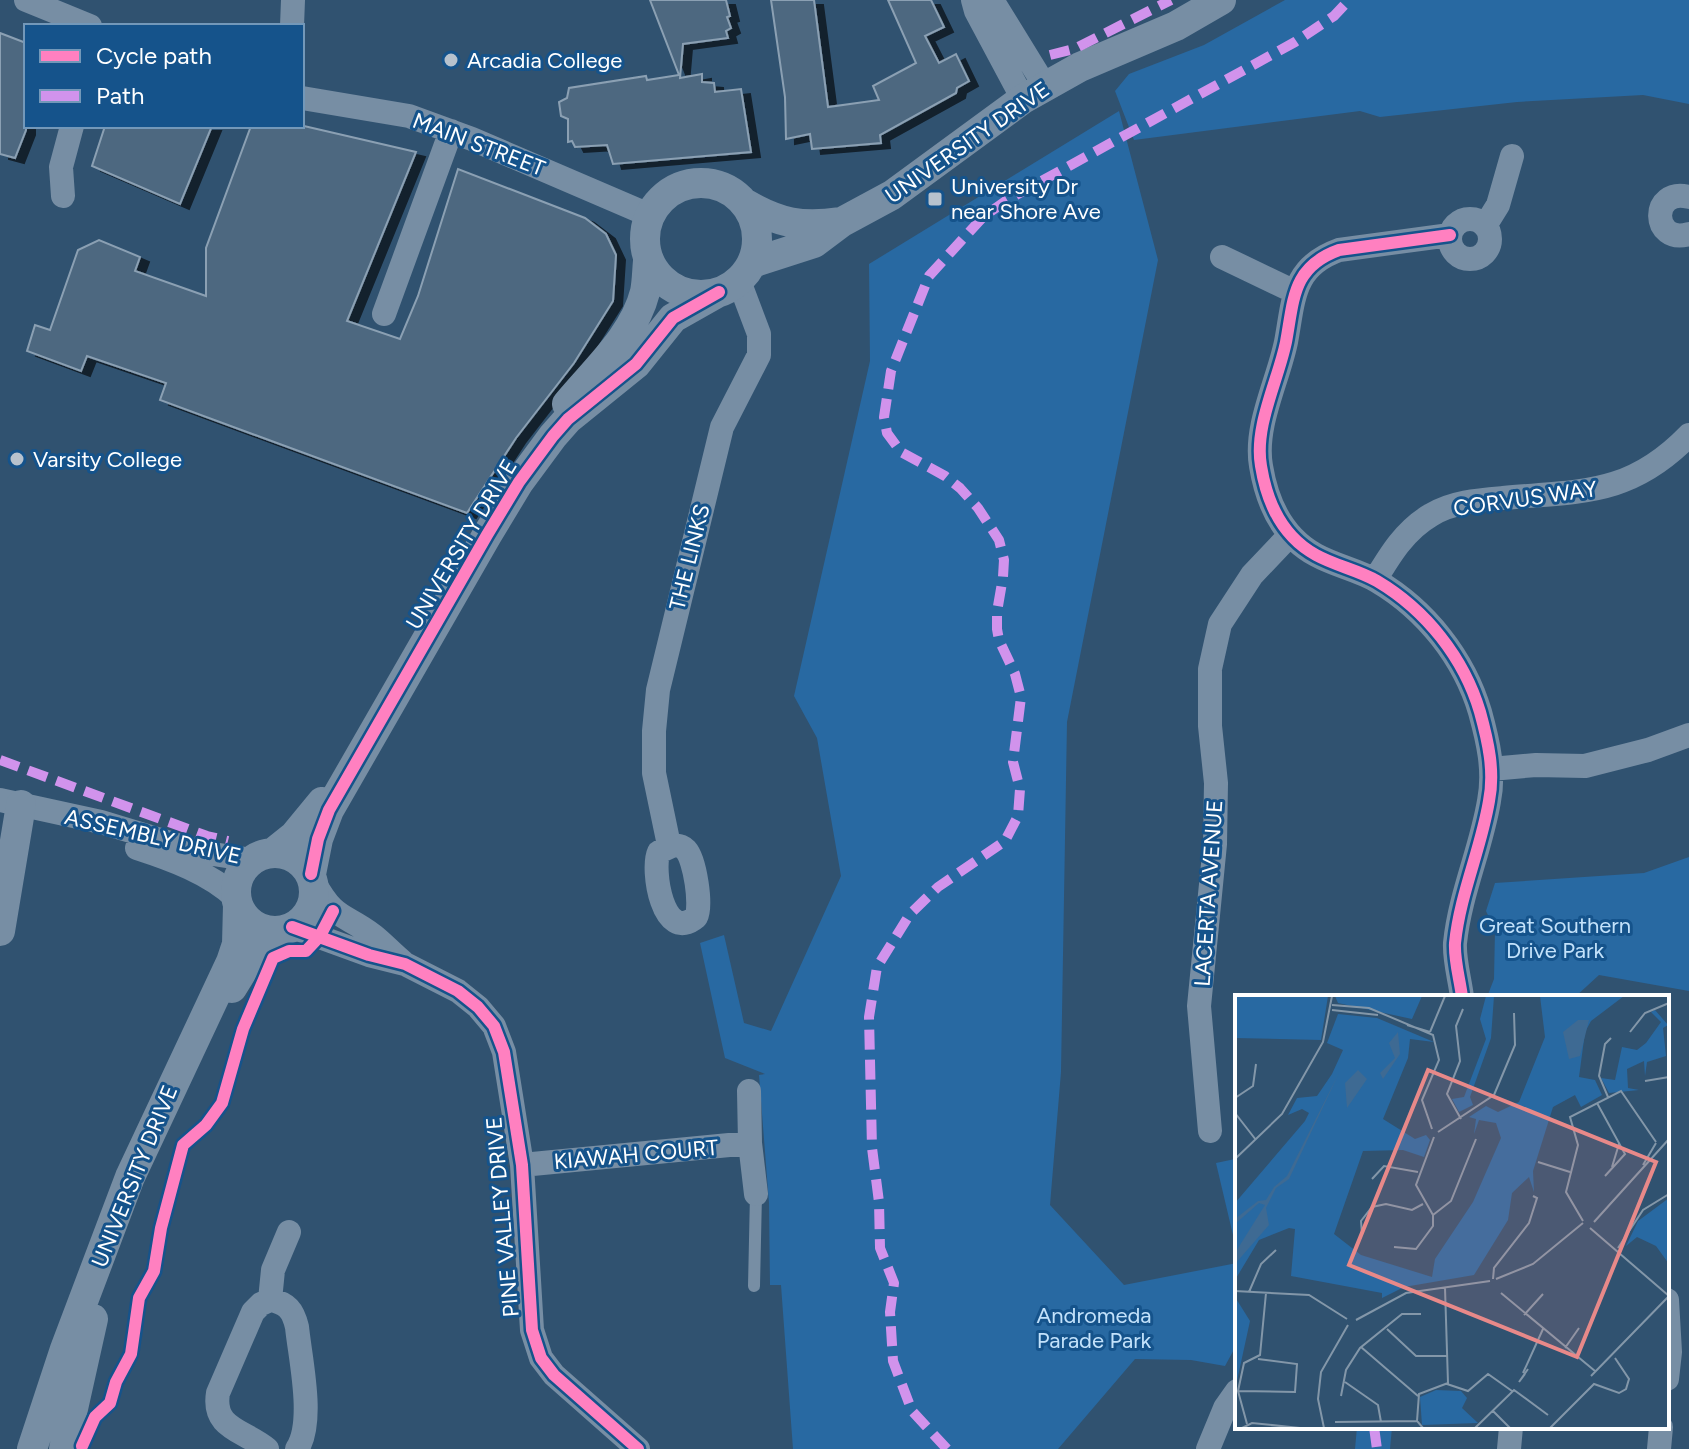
<svg xmlns="http://www.w3.org/2000/svg" width="1689" height="1449" font-family="Figtree,sans-serif">
<style>
.green{fill:#2869a2}
.building{fill:#4d6880;stroke:#8ba0b3;stroke-width:2;filter:url(#shadow)}
.lines{fill:none;stroke-linecap:round;stroke-linejoin:round}
.service{stroke:#778ea4;stroke-width:12}
.minor{stroke:#778ea4;stroke-width:24}
.tertiary{stroke:#778ea4;stroke-width:30}
.quiet{stroke:#d193ec;stroke-width:10;stroke-dasharray:20 10;stroke-linecap:butt}
.cycleway-casing{stroke:#15538b;stroke-width:17}
.cycleway{stroke:#ff80c0;stroke-width:12}
.poi-dot{fill:#b7c2cd;stroke:#15538b;stroke-width:3}
.labels{text-anchor:middle;stroke-width:6;stroke-linejoin:round;paint-order:stroke}
.poi-label{font-size:22px;fill:#fff;stroke:#15538b;text-anchor:start}
.street-label{font-size:22px;fill:#fff;stroke:#15538b}
.park-label{font-size:22px;fill:#c3e2fb;stroke:#15538b}
.inset-road{fill:none;stroke:#8397a9;stroke-width:2}
.view{fill:#e88989;fill-opacity:0.15;stroke:#e88989;stroke-width:4}
.inset-edge{fill:none;stroke:#fff;stroke-width:4}
</style>
<defs>
<filter id="shadow"><feDropShadow dx="9" dy="5" stdDeviation="0" flood-color="#0009"/></filter>
</defs>
<rect width="100%" height="100%" fill="#305270"/>
<path class="green" d="M1285 0H1689V104L1643 95 1517 102 1380 117 1360 111 1134 140 1115 91 1129 74 1204 45Z
M1119 111 1158 260 1067 722 1061 1072 1050 1205 1124 1285 1237 1263V1344L1225 1366 1191 1360 1135 1359 1058 1449H793L781 1285H770L769 1203 759 1075 765 1074 725 1058 700 943 724 935 744 1023 771 1031 841 876 817 738 794 696 870 361 869 264Z
M1689 857V991L1599 975 1575 997H1487L1494 979 1495 930 1486 911 1495 883 1644 873Z
M1235 1159 1237 1168V1252L1216 1163Z
M1357 1427H1392L1390 1449H1355Z"/>
<path class="building" d="M650 0H726L730 16 727 17 731 28 726 31 728 38 683 44 680 78 702 74V82L714 83 715 92 741 89 751 152 613 164 607 145 575 147 572 141 568 142V119L561 116 559 102 567 98 569 88 646 76 647 80 679 75Z
M771 0H814L828 107 879 100 873 86 916 63 888 0H931L944 27 925 36 939 63 956 54 969 81 957 88 956 93 880 135 881 143 812 149 810 134 786 139 785 97Z
M0 33 26 43V130L15 158 0 154Z
M105 126H212L180 204 92 166Z
M251 126H304L416 152 347 321 400 339 418 296 458 169 585 218 606 234 616 255 613 301 574 363 516 438 467 513 160 400 166 383 87 356 81 371 27 351 35 325 50 330 78 250 99 240 140 257 135 271 206 296V248Z"/>
<g class="lines">
<path class="service" d="M754 1286 756 1194"/>
<path class="minor" d="M26 0 90 26
M973 0 976 11 1023 99
M992 0 1045 86
M292 26 293 0
M302 98 409 116 472 139 649 215
M63 196 61 167 72 126
M1689 197C1650 187 1651 245 1689 234
M1450 239a20 20 0 1 1 40 0a20 20 0 1 1-40 0Z
M1485 226 1498 205 1512 156
M1450 235 1339 250C1292 267 1294 299 1286 342 1278 381 1254 426 1261 466 1267 503 1283 537 1316 555 1336 566 1358 570 1377 581 1426 610 1464 658 1480 712 1488 741 1495 771 1489 801 1481 849 1460 894 1455 943 1454 960 1460 980 1462 997
M1222 257 1293 291
M384 314 451 131
M1375 580C1390 555 1405 530 1431 515 1452 502 1479 500 1503 498 1581 491 1630 496 1689 435
M1491 769 1536 765 1585 766 1648 750 1689 735
M0 800 101 822 200 852 252 860
M669 845 654 773V731L658 690 722 427 759 355V334L739 281
M674 845C680 846 682 846 686 850 695 860 702 906 696 917 663 945 651 869 659 852Z
M137 848C171 859 210 873 236 898
M314 882C335 921 344 913 374 936 384 944 393 954 403 962
M292 927 369 955 405 964 458 991 478 1007 494 1026 504 1052 522 1165 532 1330 541 1358 554 1375 638 1449
M749 1091 750 1143 756 1194
M1210 1131 1199 1006 1215 844 1216 783 1210 726V669L1220 624 1252 575 1289 536
M522 1165 750 1143
M270 1300 273 1270 289 1232
M1667 1300 1670 1352 1667 1379
M267 1449C244 1430 212 1429 218 1393L253 1312 261 1304 270 1300C287 1303 293 1310 297 1327 300 1358 315 1422 297 1449
M1208 1449 1225 1408 1237 1391
M1509 1449 1511 1427
M1659 1449 1661 1427"/>
<path class="tertiary" d="M645 239a56 56 0 1 1 112 0a56 56 0 1 1-112 0Z
M746 204C779 223 802 228 840 222
M752 263 814 243 842 222 892 195 1023 99 1080 67 1176 26 1221 0
M567 404C595 370 634 336 645 292 647 282 647 271 648 261
M274 852 294 836 322 802
M236 892a39 39 0 1 1 78 0a39 39 0 1 1-78 0Z
M311 874 318 839 329 810 487 535 519 482 553 436 568 419 636 364 673 318 719 292
M0 931 21 805
M232 988 248 962 284 930
M32 1449 65 1349 130 1177 231 962 237 944 238 905
M64 1449 93 1319"/>
<path class="quiet" d="M1050 55 1074 49 1171 0
M0 760 207 836 228 841
M1374 1427 1377 1449
M947 1449 912 1411 893 1361 890 1312 894 1283 880 1248 879 1202 872 1148 869 1017 877 967 910 914 938 887 1005 841 1018 816 1020 789 1013 762 1021 697 1015 674 999 640 997 629V612L1003 577 1004 560 999 540 978 508 960 488 945 476 901 452 887 433 884 417 891 371 929 276 983 217 1007 200 1295 42 1334 16 1349 0"/>
<g class="cycleway-casing">
<path id="cycleway" d="M1450 235 1339 250C1292 267 1294 299 1286 342 1278 381 1254 426 1261 466 1267 503 1283 537 1316 555 1336 566 1358 570 1377 581 1426 610 1464 658 1480 712 1488 741 1495 771 1489 801 1481 849 1460 894 1455 943 1454 960 1460 980 1462 997
M311 874 318 839 329 810 487 535 519 482 553 436 568 419 636 364 673 318 719 292
M292 927 369 955 405 964 458 991 478 1007 494 1026 504 1052 522 1165 532 1330 541 1358 554 1375 638 1449
M82 1446 95 1417 110 1403 116 1382 131 1354 139 1298 154 1271 161 1228 183 1145 206 1125 222 1103 243 1029 273 958 289 951H306L320 936 333 911"/>
</g>
<use href="#cycleway" class="cycleway"/>
</g>
<g class="poi-dot">
<circle cx="451" cy="60" r="8"/>
<rect x="927" y="191" width="16" height="16" rx="4"/>
<circle cx="17" cy="459" r="8"/>
</g>
<g class="labels">
<g class="poi-label">
<text x="467" y="68">Arcadia College</text>
<text x="951" y="194">University Dr<tspan x="951" dy="25">near Shore Ave</tspan></text>
<text x="33" y="467">Varsity College</text>
</g>
<g class="street-label">
<text transform="translate(967 142) rotate(-35)" y="8">UNIVERSITY DRIVE</text>
<text transform="translate(479 144) rotate(21)" y="8">MAIN STREET</text>
<text transform="translate(1525 498) rotate(-8)" y="8">CORVUS WAY</text>
<text transform="translate(461 544) rotate(-59)" y="8">UNIVERSITY DRIVE</text>
<text transform="translate(689 557) rotate(-76)" y="8">THE LINKS</text>
<text transform="translate(153 836) rotate(13)" y="8">ASSEMBLY DRIVE</text>
<text transform="translate(1208 893) rotate(-86)" y="8">LACERTA AVENUE</text>
<text transform="translate(636 1154) rotate(-5)" y="8">KIAWAH COURT</text>
<text transform="translate(134 1176) rotate(-68)" y="8">UNIVERSITY DRIVE</text>
<text transform="translate(502 1217) rotate(-95)" y="8">PINE VALLEY DRIVE</text>
</g>
<g class="park-label">
<text x="1555" y="933">Great Southern<tspan x="1555" dy="25">Drive Park</tspan></text>
<text x="1094" y="1323">Andromeda<tspan x="1094" dy="25">Parade Park</tspan></text>
</g>
</g>
<g transform="translate(1235 995)">
<rect width="434" height="434" fill="#305270"/>
<path d="M0 1H93L86 45 0 43ZM100 1H187L177 24 103 8ZM251 1H259L256 43 235 102 238 110 224 117 217 104 229 102 251 44 245 24ZM305 1H389L356 26 350 37 344 82 360 85 367 100 346 112 340 100 318 112 298 176 299 197 294 182 277 198 273 225 239 280 169 292 147 303V298L56 281 60 234 54 233 24 245 0 285V208L70 126 74 118 67 114 53 120 62 103 82 101 97 79 108 55 92 48 103 19 142 23 199 47 175 44 173 63 148 124 180 144 191 140 195 145 189 162 168 155 128 156 99 239 126 260 197 282 200 264 238 207 266 143 261 128 244 125 239 139 241 124 234 122 251 111 263 117 284 107 310 42ZM420 15 433 30 428 33 431 61 412 67 410 81 409 66 392 74 393 93 404 95 374 98 366 83 380 85 387 52 402 55 411 48 426 27 416 17ZM434 203V269L421 251 402 242 391 251 403 226ZM0 302 15 326 0 395ZM201 395 226 396 232 403 227 413 243 428 187 430 185 402Z" fill="#2869a2"/>
<path d="M354 25 345 61 334 64 328 37 343 25ZM163 37 165 59 148 84 145 78 160 63 154 48ZM123 75 132 84 112 113 110 88ZM104 78 54 184 41 193 31 213 34 230 0 269V258L30 210 24 208 0 229V224L23 206 31 205 39 192 52 181Z" fill="#3e6a93"/>
<path class="inset-road" d="M97 10 134 13 198 40 204 65 187 105 197 134M97 15 143 20M172 30 195 37M195 37 210 1M395 37 410 18 434 8M410 86 434 82M373 102 364 81 370 49 376 43M0 103 18 91 21 69M362 108 390 159 370 181M0 118 21 145M226 124 212 99 225 66 221 31 228 14M203 137 259 100 280 50 279 18M0 164 47 119 88 47 97 1M303 167 335 177M408 170 421 148M377 172 384 149M137 184 149 171 183 177M198 220 216 206 241 144M348 226 331 197 343 150 335 122 386 96 421 147M359 227 434 144M355 233 434 301M127 239 126 226 137 212 151 209 177 215 188 209M159 252 181 254 198 231V220L181 190 199 142M383 253 408 215 434 199M258 284 259 273 294 228 302 203 298 201M261 284 298 269 348 228M0 296 74 300 112 324M14 297 26 269 41 255M266 298 360 376M289 320 308 299M121 325 171 298 255 286M152 334 181 361H213M126 352 183 401M330 353 344 333M288 378 308 334M290 379 284 387 293 374M356 381 434 301M110 387 143 410 146 427M212 389 233 396 253 379 277 396M3 396 60 397 62 369 23 364M106 401 111 375 125 353 167 319H186M258 416 275 433M100 427 182 426M12 429 3 396 9 368 25 360 31 298M7 433 17 428 65 433M89 433 83 404 86 377 113 330M188 433 182 426 184 399 213 388 210 293M240 433 279 395 313 420M315 433 359 389 384 398 391 394 394 384 380 363"/>
<path class="view" d="M193 75 421 167 342 362 114 270Z"/>
<rect width="434" height="434" class="inset-edge"/>
</g>
<rect x="24" y="24" width="280" height="104" fill="#15538b" stroke="#7398b9" stroke-width="2"/>
<rect x="40" y="50" width="40" height="12" fill="#ff80c0" stroke="#7398b9" stroke-width="2"/>
<text x="96" y="64" font-size="24" fill="#ffffff">Cycle path</text>
<rect x="40" y="90" width="40" height="12" fill="#d193ec" stroke="#7398b9" stroke-width="2"/>
<text x="96" y="104" font-size="24" fill="#ffffff">Path</text>
</svg>
